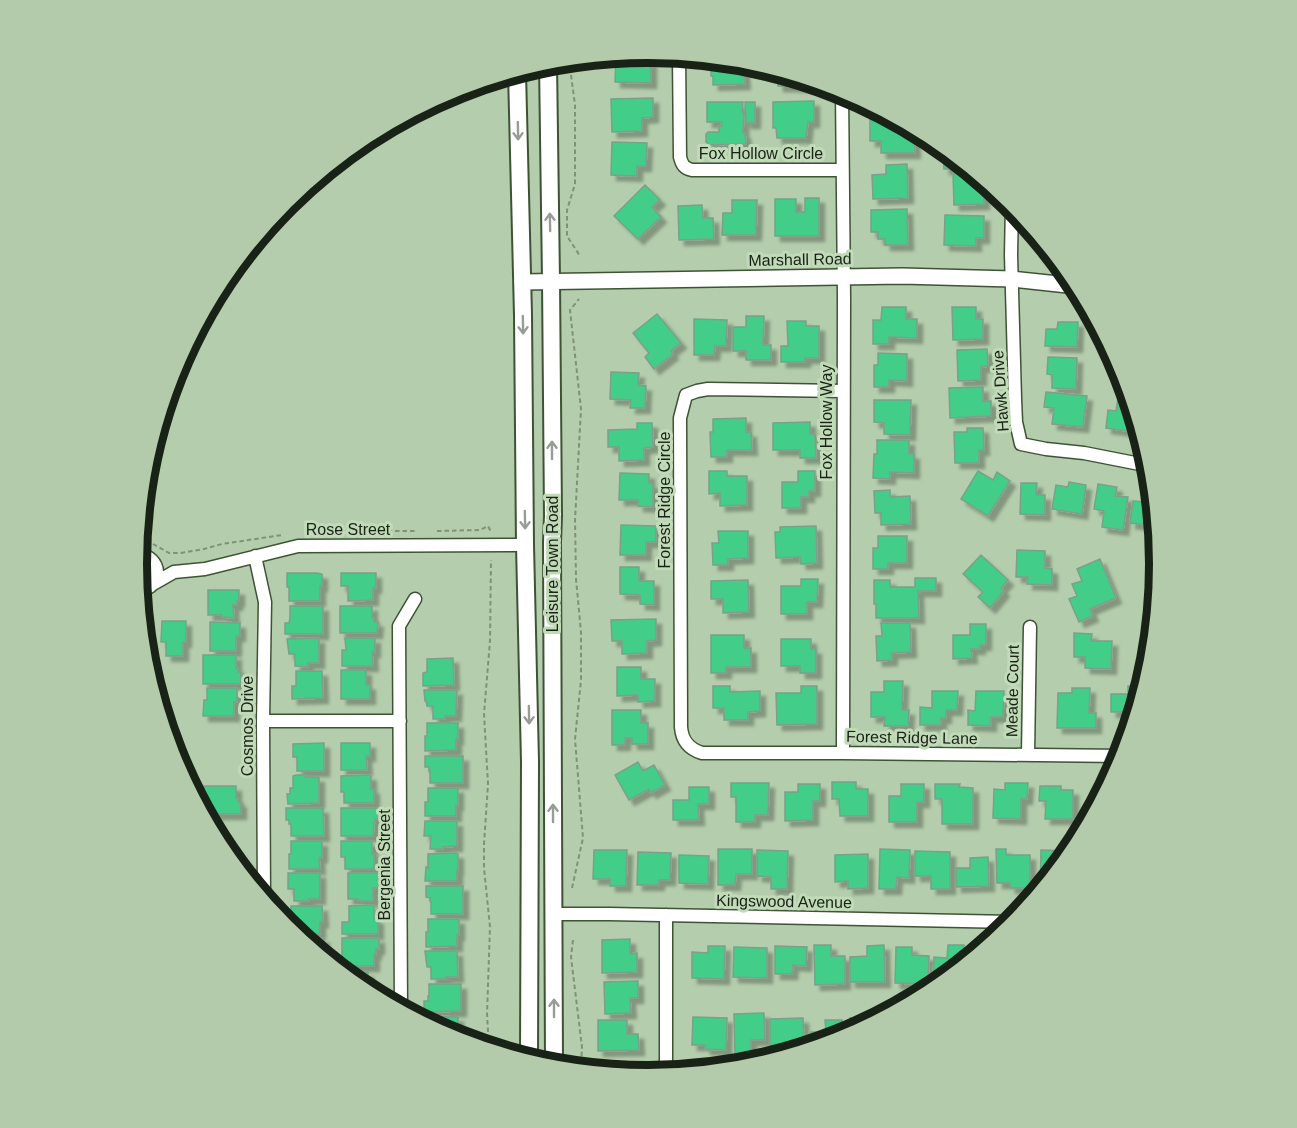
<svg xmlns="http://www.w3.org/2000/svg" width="1297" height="1128" font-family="Helvetica,sans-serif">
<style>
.building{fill:#42ce88;stroke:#7ba089;stroke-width:1.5;filter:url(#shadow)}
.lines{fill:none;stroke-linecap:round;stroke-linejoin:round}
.minor-casing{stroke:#3e5336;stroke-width:15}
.tertiary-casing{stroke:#3e5336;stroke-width:18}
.secondary-casing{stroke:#3e5336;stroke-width:20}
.path{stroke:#7e9278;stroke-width:2;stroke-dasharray:4.5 3;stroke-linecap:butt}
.minor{stroke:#fff;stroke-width:12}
.tertiary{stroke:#fff;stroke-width:15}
.secondary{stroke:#fff;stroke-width:16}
.oneway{stroke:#989c96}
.labels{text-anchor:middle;stroke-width:6;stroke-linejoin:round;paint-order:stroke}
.street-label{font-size:16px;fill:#192216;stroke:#c1dab8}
.rim{fill:none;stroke:#192216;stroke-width:8}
</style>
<defs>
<filter id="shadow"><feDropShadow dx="5.5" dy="5.5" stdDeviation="1.5" flood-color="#0004"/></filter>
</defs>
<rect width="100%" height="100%" fill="#b4cdac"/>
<path class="building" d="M636 54V56H642V62H651V83L615 82 616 56Z
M716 59 743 62 745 84 713 85V76H711V63H716Z
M777 71 813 82V87L778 86Z
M653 98V117L642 118V131L612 132 611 99Z
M814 101V122H808L806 138H777L776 128H773V102Z
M707 102H743L742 112H744L743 133H745L746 144 708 145 707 142H706V134L708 132H719V126H722L721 122H707Z
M745 102H755V123H746Z
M870 119H896L914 129 915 153H881V141H870Z
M612 142 647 143 646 166H637V176L611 175Z
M943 148H944L969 169H944Z
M907 164 908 198 873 199 872 175 886 174V165Z
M975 173 976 174V186H984V204L954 205 953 174Z
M645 185 660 200 652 207 661 217 638 239 614 216Z
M805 198H819V236H775V199H796V212H805Z
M732 200H757L756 235H722L723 213H732Z
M702 205 703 218H713L714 239 679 240 678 206Z
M907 209 908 245H885V239H878V232H871V210Z
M945 215 984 216V238H976V246L944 245Z
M882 307H906V319H917V338L889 337V344H873V320H881Z
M952 307H976V319H983V339L953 340Z
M657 314 681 343 671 351 673 354 654 369 645 357 649 353 633 333Z
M746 316H764L763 345H771V360H746V351H733V327H746Z
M694 319 727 320 726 346H715L714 355H694Z
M787 321H806V326H819V358H805V362H781V346H788Z
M1058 322H1078L1077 347 1045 346 1046 329H1057Z
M1102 333 1113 353 1100 352Z
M987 349 988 366 981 367V380L958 381 957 350Z
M878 353 907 354V381L889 380V387H874V365H878Z
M1048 357 1077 358 1076 389 1052 388V375L1047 374Z
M611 372 639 373 638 385 646 386 645 408H630L631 400 610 399Z
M983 387V401H991V416L950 418 949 388Z
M1046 392 1087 396 1083 427 1052 424 1054 408 1044 407Z
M1118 398 1131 399 1137 420 1129 419 1127 431 1106 428 1108 410 1116 411Z
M874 400H911L910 435 884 434V423L874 422Z
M746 418V432H751L752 450H727V457H711L710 432H713V419Z
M810 422V434H815L816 458H800V450H773V423Z
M637 423H652L653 447 644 448V460L619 461V447H608V430L637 429Z
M967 428H983L984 450H979V463H955L954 432H967Z
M877 440H909V454H914V473L890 472V479L873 478 874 454H877Z
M709 471H727V476H747V505L720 506V493L709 494Z
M798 471H815V491H809V497H801V508H782V482H798Z
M978 471 993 480 997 472 1010 481 988 516 961 499Z
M620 473 649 474V483L653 484V507L638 506V500H619Z
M1069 482 1086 485 1082 514 1052 509 1056 485 1068 487Z
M1021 483H1037L1036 495H1045V515L1020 514Z
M1098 484 1117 487 1115 496 1128 497 1123 530 1102 527 1104 511 1094 509Z
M890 490V497L910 496 911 524 881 525V513H875L874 491Z
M1148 496 1153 497 1156 526 1130 523 1133 501 1147 502Z
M621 525 656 526V542H646V555H620Z
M816 526 817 563 801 564 800 557 776 558 775 532H780V527Z
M718 531H748V558L728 559V565H713L712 543H719Z
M878 536H907V563H888V569H873V548H878Z
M1017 550 1045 551V568L1052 569V585L1027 584 1028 577H1016Z
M981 555 1008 580 1001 588 1004 591 990 608 978 597 983 592 963 574Z
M1100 559 1116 598 1090 609 1093 616 1079 622 1069 599 1077 596 1072 584 1082 581 1077 569Z
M620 567H639V581H654V605L640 604V595L620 594Z
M287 573H317L322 574V586H320V601H289V587H287Z
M341 573H376V588H373V600L348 601V586H341Z
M915 578H936V591H918L919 618H876V604H874V580H890V587H915Z
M801 579H818L817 602H807V614H781V586H801Z
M748 580 749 612 723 613V599H711V581Z
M208 590H239V601H237V605H233L234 618 222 617V615H208Z
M290 606H323V634H285V623H289L290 618Z
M340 606H372V618H374V622H378L377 633H340Z
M656 619V640L647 641V653L622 654V641H612L611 620Z
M162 621H186V642H183V656H166V642H161Z
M210 622 240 623V636H236V651H210Z
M881 623H910L911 652 892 653V660L877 661 876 636H882Z
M970 624H986V645H980V649H971L972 658 953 659V635H970Z
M1074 633 1092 634 1091 641H1112L1111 669 1085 668V657H1074Z
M711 635H744V648H751V667H726V673H711Z
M319 638V663H308V667L295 666V654H289L287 639Z
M345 638H375V652H372L373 666H342V650H346Z
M781 639H811V649H816V673H800V666H781Z
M1150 641 1152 642 1149 668 1145 667Z
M203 655H236V668H238V672H241V684H203Z
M453 658 454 685 423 686V673L427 672V659Z
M617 667H641V679H655V701L638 702V695L617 696Z
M341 670H365V671H366V685H370V699H341Z
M296 671H322L323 698 292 699V686H296Z
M884 681H903L902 710H909L908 726H884L885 717H871V692H884Z
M713 686H730V692L760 691V711L748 712V720H724V708H713Z
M801 686H817V724L777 725 776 693H801Z
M1128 686H1138V693H1141L1131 727H1125L1124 712H1111V694H1128Z
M207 688H237V702H234V716H203L204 700H207Z
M1072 688H1090L1089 713H1096V728H1057L1058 693H1072Z
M424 690H457L456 716H445V719H433V706H427L426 701H425Z
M932 691H958L957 710H946V718H941V725H920V707L932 708Z
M976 691H1004L1003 717H991V726L968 725V710L975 711Z
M612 710H641V723H648V744H632V738H625V745H612Z
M427 723H458V739H456V750L425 751V736H427Z
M324 743V771H297V757H293V744Z
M341 743H370V756H366L367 770H341Z
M425 756H463V783H430V771H429V767H425Z
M638 762 643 771 654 765 665 785 651 793 649 789 629 800 615 775Z
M296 775H305V777H319V803L288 804 287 794H290V788H293V776Z
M369 775 371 776V789H374V803H344V792H341V776Z
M832 782H856V789H868V816H840L839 799H832Z
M731 783H769L768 815H755V822H736V797H731Z
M1005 783H1028L1027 799H1021V819L993 818 994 789 1005 790Z
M798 784H820V801H813V820L785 821V792H798Z
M901 784H924V802H917V822H889V796H901Z
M935 784H960L959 787 973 788V824H942V799H935Z
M204 786H236V798H238V802H241V814H205Z
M1040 786H1061V790H1073V819H1045L1046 801H1039Z
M689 787H709V804H698L699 820H673V800H689Z
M428 788H458V805H456V816H425V802H428Z
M1096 792H1104L1096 807Z
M286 808H323L324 836H291V824H289V820H286Z
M341 808H379V819H375V823H374L373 836H341Z
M425 821H457V846L443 847V849H430L431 836H424Z
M291 841H322V857L319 858 320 869H289V854H291Z
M341 841H372V854H374V869H345V857H341Z
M718 849H752V874H736L735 885H718Z
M880 849 910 850 909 878 897 877 896 889H879Z
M996 849H1006V855H1030V888H1010V883H997Z
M594 850H627L626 886H610V879H593Z
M757 850 788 851 787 889H771V877L757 876Z
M1041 850 1071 851 1040 889Z
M915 851 950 852V889H931V876H915Z
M638 852 671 853 670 880H659V885H637Z
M456 853 458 854V870H457V881H425L426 867 428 868V854Z
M868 854V888L848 889V881L835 882V855Z
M679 855 709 856 708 884 679 883Z
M988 857 989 886 956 887V868H970V858Z
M288 873H320V899H309V901H294V889H288Z
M348 873H379V888H373V901H358V899H348Z
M426 886H463V914H431V901H430V898L426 897Z
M372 905 374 906V919H378V934H342V922H349V906Z
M291 906H322L323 922H320V934H297L289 928V920H291Z
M428 919H459V935H457V946L426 947V932H428Z
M302 938H324V956Z
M342 938H379V949H376V954H374V966H342Z
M630 939V954L637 953V972L602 973V940Z
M814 945H831V956H845V984L815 985Z
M884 945 885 982H850V957L867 956V946Z
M948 945H964V964L936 986H933L934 957 947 958Z
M708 946H725L724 979 692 978V952L708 953Z
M775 946 807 947 806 966 793 965 792 974H775Z
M985 946 975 955V947Z
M734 947 767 948V978L733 977Z
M896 947H912V955L929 956 928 984 895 983Z
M425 951H457L458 977H446V979H431V967H427Z
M343 972H368V986L372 985V993L364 989Z
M638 981V998H630L631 1013 605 1014 604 982Z
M429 984H461V1011L424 1012V1001H428V996H429Z
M764 1013 765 1040H751V1053H735L734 1014Z
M426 1016 458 1017V1038L426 1022Z
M693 1017 727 1018 726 1050 705 1049V1045H692Z
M880 1017 851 1033 850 1018Z
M803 1018 804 1049 795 1051H784V1045L770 1046V1019Z
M598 1020H627V1034H638L639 1050 598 1051Z
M825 1020H842V1037L811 1047V1032H826Z
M637 1062V1074L599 1071V1063Z"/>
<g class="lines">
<g class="minor-casing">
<path id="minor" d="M679 55 680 157C682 165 684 168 692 170H842
M842 91 844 298 843 753
M1012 204 1011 255 1015 399 1016 422 1021 444 1046 449 1084 453 1150 466
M843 391 708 389 697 391 686 395 680 418 681 727C682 741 689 749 702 753H843L1122 756
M138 554C162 557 164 586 140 591
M255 556 265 602 263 721 264 898
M153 584 174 572 205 569 298 546 525 545
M263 721H400
M1028 755 1030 627
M553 914H609L1013 922
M666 915V1074
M401 1009 399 626 415 599"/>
</g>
<g class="tertiary-casing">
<path id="tertiary" d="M522 282 902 276 1012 279 1077 286"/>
</g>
<g class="secondary-casing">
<path id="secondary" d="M548 63 551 280 553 516 552 542 554 1066
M517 72 523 315 525 545 530 762 529 1060"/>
</g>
<path class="path" d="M569 60 575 105V184L567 210V236L580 256
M320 531H416
M437 531 480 530 488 526 491 532
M153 544 169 553H181L204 549 222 544 282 535
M572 888 583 838 575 739 581 680V632L576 579 575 520 581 409 570 310 579 299
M573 940 571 957 582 1047 581 1069
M489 1047 487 1014 490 927 484 868V844L488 784 484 714 490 641 491 560"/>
<use href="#minor" class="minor"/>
<use href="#tertiary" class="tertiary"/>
<use href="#secondary" class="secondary"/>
</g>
<defs><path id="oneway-shaft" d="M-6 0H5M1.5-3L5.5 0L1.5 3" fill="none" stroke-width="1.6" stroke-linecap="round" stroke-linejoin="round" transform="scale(1.5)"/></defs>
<g class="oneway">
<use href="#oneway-shaft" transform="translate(518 131) rotate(89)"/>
<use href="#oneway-shaft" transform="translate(550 222) rotate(-91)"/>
<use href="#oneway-shaft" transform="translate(523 325) rotate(89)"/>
<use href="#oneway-shaft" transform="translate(552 450) rotate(-90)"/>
<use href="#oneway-shaft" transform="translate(525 520) rotate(89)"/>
<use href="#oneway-shaft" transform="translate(529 715) rotate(89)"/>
<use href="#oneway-shaft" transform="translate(553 813) rotate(-90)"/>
<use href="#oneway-shaft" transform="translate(554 1008) rotate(-90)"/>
</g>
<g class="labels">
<g class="street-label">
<text x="761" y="159">Fox Hollow Circle</text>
<text transform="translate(800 259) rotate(-1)" y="6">Marshall Road</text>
<text transform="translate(1000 391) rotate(-94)" y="6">Hawk Drive</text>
<text transform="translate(826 422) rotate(-90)" y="6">Fox Hollow Way</text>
<text transform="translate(664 500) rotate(-90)" y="6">Forest Ridge Circle</text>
<text x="348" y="535">Rose Street</text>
<text transform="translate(552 564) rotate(-90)" y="6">Leisure Town Road</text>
<text transform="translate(1012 691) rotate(-89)" y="6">Meade Court</text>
<text transform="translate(247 726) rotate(-90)" y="6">Cosmos Drive</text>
<text transform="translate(912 737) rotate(1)" y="6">Forest Ridge Lane</text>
<text transform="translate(384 865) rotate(-90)" y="6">Bergenia Street</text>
<text transform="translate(784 901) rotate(1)" y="6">Kingswood Avenue</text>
</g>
</g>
<path d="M0 0H1297V1128H0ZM147 564a501 501 0 1 1 1002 0a501 501 0 1 1-1002 0Z" fill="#b4cbab" fill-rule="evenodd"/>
<path class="rim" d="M147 564a501 501 0 1 1 1002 0a501 501 0 1 1-1002 0Z"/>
</svg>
